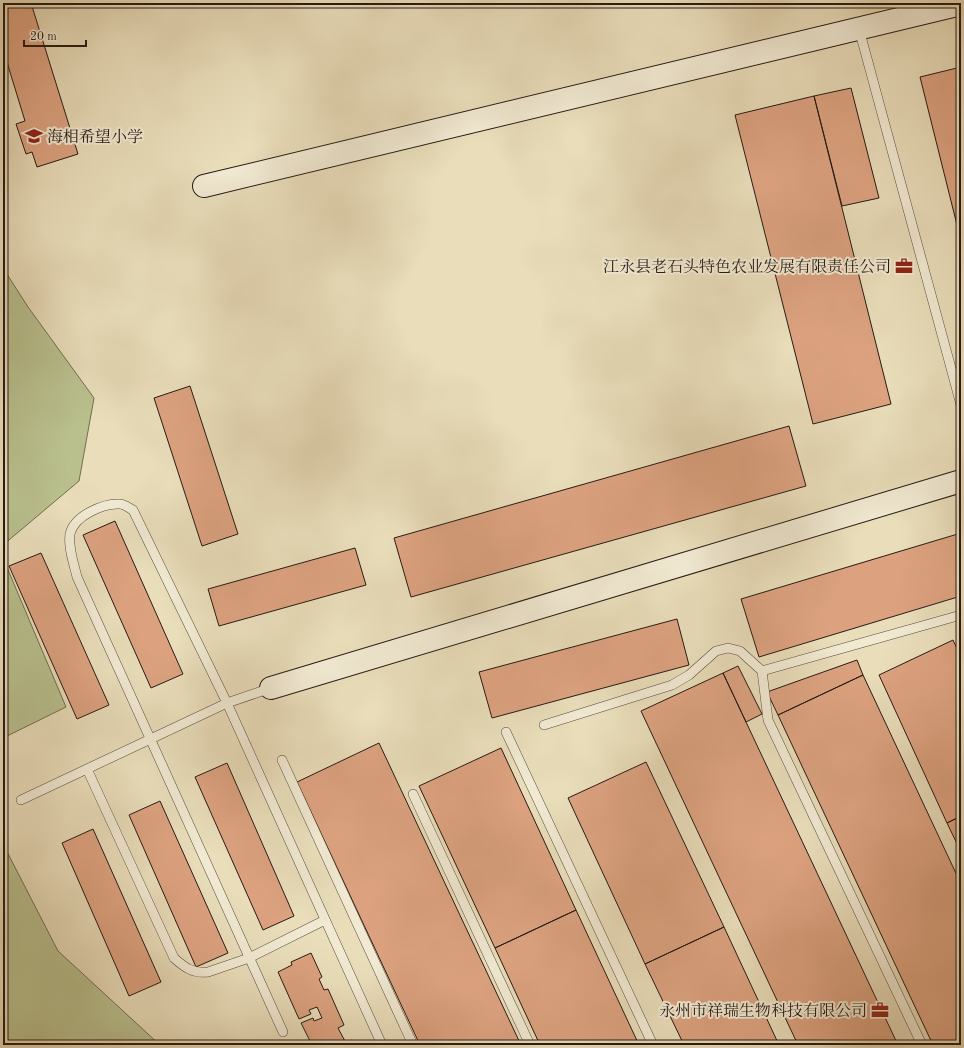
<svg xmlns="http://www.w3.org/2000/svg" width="964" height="1048" font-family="'Old Standard TT','Noto Serif SC',serif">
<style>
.green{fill:#b9c08e;stroke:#706d50}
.building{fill:#dca280;stroke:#271a13}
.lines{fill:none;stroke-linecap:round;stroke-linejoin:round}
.lane-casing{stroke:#584b3d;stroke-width:10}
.secondary-casing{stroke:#271a13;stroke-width:24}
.lane{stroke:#f1e9d2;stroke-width:9}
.secondary{stroke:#f1e9d2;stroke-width:22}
.labels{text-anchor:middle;stroke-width:4;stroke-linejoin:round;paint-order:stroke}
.poi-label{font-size:16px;fill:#271a13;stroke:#f1e9d2;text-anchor:end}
</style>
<rect width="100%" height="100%" fill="#e9ddba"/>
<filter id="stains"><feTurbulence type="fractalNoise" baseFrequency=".005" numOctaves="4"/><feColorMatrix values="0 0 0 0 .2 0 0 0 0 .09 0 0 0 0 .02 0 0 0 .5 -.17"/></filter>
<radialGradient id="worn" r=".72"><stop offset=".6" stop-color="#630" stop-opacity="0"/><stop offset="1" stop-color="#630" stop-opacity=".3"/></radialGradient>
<path class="green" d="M3 268 28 307 94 398 79 481 3 545Z
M3 558 66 707 3 738Z
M3 844 58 951 160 1045H3Z"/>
<path class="building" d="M13 3H31L78 154 37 167 32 152 26 154 16 124 25 121 6 59 3 60V6Z
M961 67V241L920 77Z
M851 88 879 198 842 206 814 96Z
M814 96 891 404 813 424 735 115Z
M190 386 238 534 202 546 154 398Z
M789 426 806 486 411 597 394 538Z
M115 521 183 674 151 688 83 535Z
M961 533V596L759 657 741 599Z
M355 548 366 585 219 626 208 589Z
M41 553 109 705 77 719 9 566Z
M677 619 689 665 492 718 479 672Z
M953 640 961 657V816L947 823 879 675Z
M857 660 863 675 778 715 767 692Z
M738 666 762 714 746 722 723 673Z
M723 673 746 722 898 1045H798L641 711Z
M863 675 961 884V1045H933L778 715Z
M379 743 521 1045H420L297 782Z
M501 748 576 910 495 948 419 786Z
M646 762 724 927 645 964 568 798Z
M227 763 294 916 263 930 195 777Z
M160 801 228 953 196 967 129 815Z
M961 816V852L947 823Z
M93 829 161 982 129 996 62 843Z
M576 910 639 1045H540L495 948Z
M724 927 779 1045H684L645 964Z
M311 953 322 977 319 979 324 990 328 989 344 1025 338 1028 346 1043 352 1040 354 1045H312L301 1023 313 1018 314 1021 322 1018 317 1007 309 1010 311 1014 299 1019 278 972 292 965 291 962Z"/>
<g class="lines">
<g class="lane-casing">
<path id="lane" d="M859 29 961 405
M762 671 961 615
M544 725 672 685 689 675 716 651 728 648 740 651 762 671 768 720 922 1045
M506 732 653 1045
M282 760 413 1045
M87 769 174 958C184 967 193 974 208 972L249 958 325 920
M413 794 530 1045
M21 800 227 703 271 688
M283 1032 77 577C74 564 68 548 70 534 74 516 103 503 120 504 124 504 129 508 133 510L227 703 382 1045"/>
</g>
<g class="secondary-casing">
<path id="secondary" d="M204 186 961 4
M271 688 961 481"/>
</g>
<use href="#lane" class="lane"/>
<use href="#secondary" class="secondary"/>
</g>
<defs>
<g id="school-bare" transform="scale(1.38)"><path d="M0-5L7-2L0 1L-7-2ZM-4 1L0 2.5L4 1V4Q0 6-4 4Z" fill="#8f2418" stroke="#f1e9d2" stroke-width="2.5" paint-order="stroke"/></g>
<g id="office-bare" transform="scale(1.38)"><path d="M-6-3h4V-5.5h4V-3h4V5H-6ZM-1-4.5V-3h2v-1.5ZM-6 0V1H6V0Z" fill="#8f2418" stroke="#f1e9d2" stroke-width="2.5" paint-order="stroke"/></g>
</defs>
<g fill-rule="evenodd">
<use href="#school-bare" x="34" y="136"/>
<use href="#office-bare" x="904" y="266"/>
<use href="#office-bare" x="880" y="1010"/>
</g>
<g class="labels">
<g class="poi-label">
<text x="47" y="142" text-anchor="start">海相希望小学</text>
<text x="891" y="272">江永县老石头特色农业发展有限责任公司</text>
<text x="867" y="1016">永州市祥瑞生物科技有限公司</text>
</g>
</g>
<rect width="964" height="1048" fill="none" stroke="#e9ddba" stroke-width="16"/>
<rect x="4" y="4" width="956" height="1040" fill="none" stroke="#271a13" stroke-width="2"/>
<rect x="8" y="8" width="948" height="1032" fill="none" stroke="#271a13"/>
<path d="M24 40v6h62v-6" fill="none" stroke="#271a13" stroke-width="2"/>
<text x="30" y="40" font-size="12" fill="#271a13" stroke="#f1e9d2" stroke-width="3" paint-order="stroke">20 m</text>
<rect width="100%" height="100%" filter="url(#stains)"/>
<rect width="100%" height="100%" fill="url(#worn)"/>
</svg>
